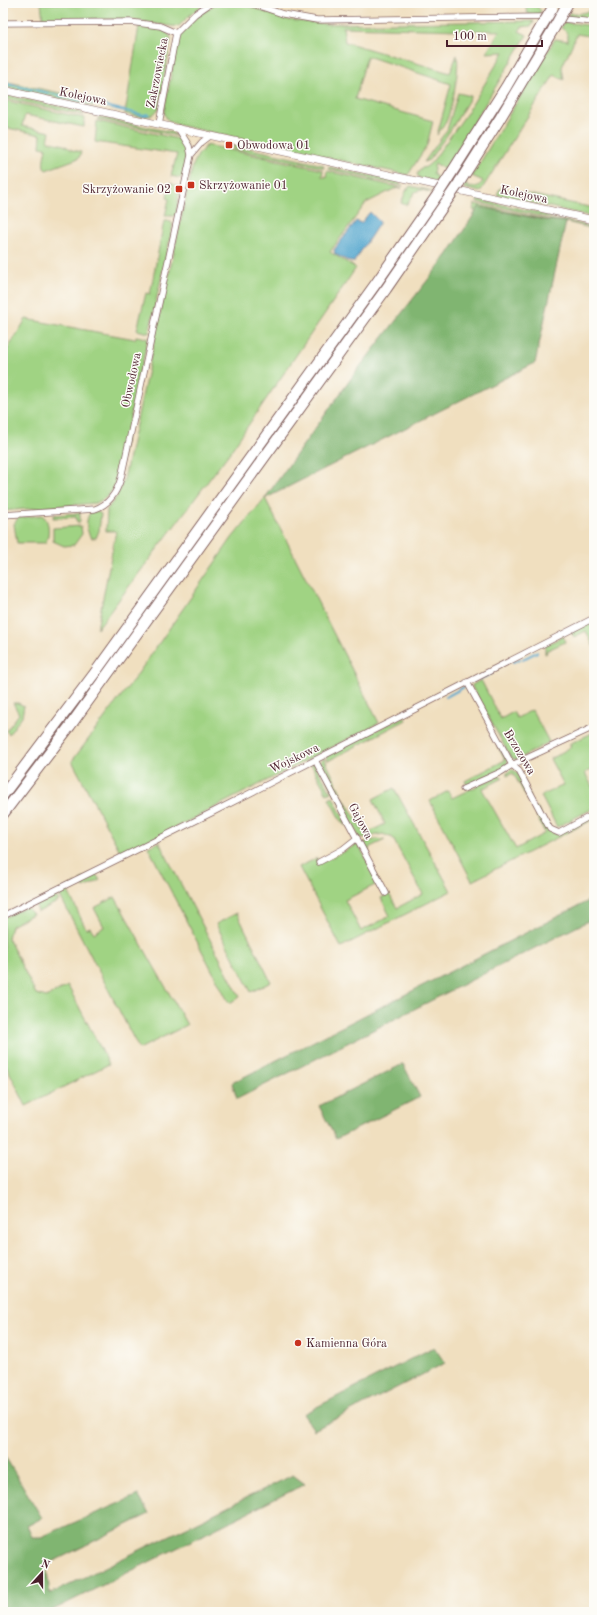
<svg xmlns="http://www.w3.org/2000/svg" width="597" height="1615" font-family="'Old Standard TT',serif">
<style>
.green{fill:#a0d383;stroke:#757957}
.forest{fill:#80b571;stroke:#656a4e}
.water{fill:#52a6ce;stroke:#4e627c}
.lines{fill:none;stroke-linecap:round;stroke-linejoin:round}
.stream{stroke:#52a6ce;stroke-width:2}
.minor-casing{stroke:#84625f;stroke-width:7}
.tertiary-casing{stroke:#84625f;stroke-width:8}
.motorway-casing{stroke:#84625f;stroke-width:12}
.minor{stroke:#fff;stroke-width:5.5}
.tertiary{stroke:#fff;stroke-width:7}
.motorway{stroke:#fff;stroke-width:10}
.motorway-bridge-casing{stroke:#84625f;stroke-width:12;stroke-linecap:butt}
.motorway-bridge{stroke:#fff;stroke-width:10}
.poi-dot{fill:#c8321e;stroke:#fdfcf7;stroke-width:1.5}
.labels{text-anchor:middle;stroke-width:3;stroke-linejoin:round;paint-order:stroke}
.street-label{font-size:12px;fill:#4a1f2b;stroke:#fdfcf7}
.poi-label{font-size:12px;fill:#4a1f2b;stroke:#fdfcf7;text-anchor:start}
</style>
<rect width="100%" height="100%" fill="#fdfcf7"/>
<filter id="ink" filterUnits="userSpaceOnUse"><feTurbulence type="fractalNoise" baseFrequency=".025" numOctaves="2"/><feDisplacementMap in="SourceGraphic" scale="8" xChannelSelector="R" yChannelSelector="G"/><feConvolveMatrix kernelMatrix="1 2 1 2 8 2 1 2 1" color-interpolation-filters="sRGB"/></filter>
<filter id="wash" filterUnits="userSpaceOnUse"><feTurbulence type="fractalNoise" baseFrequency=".012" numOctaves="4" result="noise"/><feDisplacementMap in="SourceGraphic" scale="16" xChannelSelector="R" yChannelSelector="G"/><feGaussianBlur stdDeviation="0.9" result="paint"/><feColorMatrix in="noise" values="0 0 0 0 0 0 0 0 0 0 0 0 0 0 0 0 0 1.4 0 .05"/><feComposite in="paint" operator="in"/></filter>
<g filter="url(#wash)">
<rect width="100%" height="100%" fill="#f0dfbf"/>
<path class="green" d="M41 3H205L189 16 179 26C172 28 144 21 133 20 104 18 73 20 43 20Z
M217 3H240L288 20 326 24 534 21 531 26 522 27 519 31 527 35 445 170 435 163 433 173 437 178 440 179 438 182 419 178 417 174 422 168 426 167 432 162 467 113 504 52 486 53 500 31 343 27 345 42 450 73 457 55C460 68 452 109 446 122 443 126 440 131 437 135L451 84 367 56 355 99 433 121 427 145 408 175 178 125C170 122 165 120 164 111L178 39 184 29 197 16Z
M526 3H534L541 11 538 15 528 14 526 9Z
M594 10V20L567 17 569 13 577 14Z
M564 22 594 26V37L577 34 562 67 564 80 554 75 480 192 463 188 466 184 468 187C475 188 479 187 483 181L472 176 555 39 568 41C568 34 567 31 561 28Z
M139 26C150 27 167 25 171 39L159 107C152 122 138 116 125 114Z
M3 81 94 100 93 106 3 87Z
M458 93 471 96 450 131 429 160 424 162 447 130Z
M3 94 80 111 84 115 3 98Z
M3 100 84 118V127L25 115 22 126 50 132 48 141 64 145 72 150 81 152 79 158 46 170C41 166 45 154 46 148L40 147 41 135 3 127Z
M100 117 171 132 178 136 97 119Z
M97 121 183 140 187 149 183 176 180 178 171 176 177 154 95 142Z
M207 145 323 170 322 177H326L327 171 402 188 394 189 366 203 330 252 356 268 230 452 97 629 116 531H106L107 509 116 498 124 479 193 165 198 155Z
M234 145 323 165 324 167V168L233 149Z
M329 167 398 181 403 186 328 169Z
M170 183 180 187V189L176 214 174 216H165L169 199 167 198Z
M410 186 432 191V192L421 190 415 192 406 205 401 203 407 189H408Z
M500 188 594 208V217L497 195Z
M478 199 558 217H544L477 202Z
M475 204 544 219 567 221 594 227V229L566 222 544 220 479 207 475 212 473 209Z
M164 221H170L173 225 149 333 137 330 146 293 150 294Z
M26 319 135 339 136 336 148 338 116 483C111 494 107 498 96 503L3 511V357Z
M265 498 379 723 122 855 72 761 137 675 232 538Z
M96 511 101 514 99 531 96 538H92C86 533 85 519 90 513Z
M80 513V522H77L76 517 53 518 54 515Z
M42 515C50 520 50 536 45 543H17L14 524 18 518Z
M81 526 82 534 74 545 64 546 53 541V528Z
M594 620V647L586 631 574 637 571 632Z
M563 636 565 642 546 651 547 653 545 654V646Z
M481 680 501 719 513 712 517 718 532 710 549 742 517 760 511 758 472 687V685Z
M13 703H18L24 706 22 716 9 734 6 731 19 714Z
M404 716 406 720 328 761 326 756Z
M594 732V768L585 773 594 790V808L557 827 541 796 564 785 550 759 571 747 569 744Z
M497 745 508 760 506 767 467 785 465 781 505 760Z
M324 758 341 793 336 796 320 765V762Z
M314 763 331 792 327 794 311 764Z
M511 769 517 772 530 796V798L528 800 513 773 507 776V773Z
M500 775 503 778 482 789 516 849 545 833 533 809 537 807C542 816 547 834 558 834L594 816V819L472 881 430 801 448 791 452 798Z
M394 788 451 891 341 947 299 867 317 858 319 863 339 854 358 844 379 883 345 900 361 931 390 916 381 898 389 894 397 908 423 894 392 837H390L383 834 362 838 358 835 339 799 343 797 365 834 385 824 373 799Z
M333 797 347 825 346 826 342 823 329 799Z
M377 839 385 840 370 847 368 853 364 843Z
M159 842 240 997 229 1003 148 847Z
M95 873 100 880 84 888 80 880Z
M76 883V884L67 889 86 929 90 927 94 933 104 927 94 908 115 897 187 1025 139 1049 59 894 60 891Z
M54 894 59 901 38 912 35 903Z
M26 907 33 914 11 926 8 938 36 994 46 997 68 986 109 1064 26 1106 3 1059V1033L8 1031 3 1021V987L5 986 3 982V918Z
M237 913 271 982 251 992 216 924Z"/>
<path class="forest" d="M479 207 544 220 566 222 535 363 266 498H265L355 373 448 254Z
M594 898V918L237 1099 232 1083Z
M403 1064 420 1097 336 1139 319 1106Z
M434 1347 445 1363 314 1430 303 1414Z
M3 1453 42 1518 27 1526 32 1537H41L138 1495 149 1514 46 1565 50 1594 293 1475 305 1484 49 1612H3Z"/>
<path class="water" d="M370 212 380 222 354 262H350L335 254 334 250 356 221 361 223Z"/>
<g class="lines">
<path class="stream" d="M3 83 93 103
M100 105 143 115 149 114
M523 659 537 652
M513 662 520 659
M480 679 492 673
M446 697 466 686"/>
</g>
</g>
<g filter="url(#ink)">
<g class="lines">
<g class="minor-casing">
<path id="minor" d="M250 3 283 14 317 20 541 17 594 22
M3 23 130 22 160 26 176 33
M159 124 176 33 195 14 211 3
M178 128 189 146 191 155
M3 515 95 509C110 504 117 492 121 478L191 155 202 142 210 136
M467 682 512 765 519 771 550 829 559 833 594 814
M315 760 386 893
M463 789 501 772 512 765 594 727
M319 862 343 849 357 838
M3 916 213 812 594 618"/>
</g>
<g class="tertiary-casing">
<path id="tertiary" d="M3 90 594 220"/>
</g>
<g class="motorway-casing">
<path id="motorway" d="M564 10 568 3
M447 180 506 87 541 27
M459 183 499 120 554 28
M3 795 94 674 377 282 438 194
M3 814 70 726 386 289 450 196"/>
</g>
<use href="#minor" class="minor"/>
<use href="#tertiary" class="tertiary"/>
<use href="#motorway" class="motorway"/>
<g class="motorway-bridge-casing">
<path id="motorway-bridge" d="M541 27 552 9
M554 28 564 10
M438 194 447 180
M450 196 459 183"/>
</g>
<use href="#motorway-bridge" class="motorway-bridge"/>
</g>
</g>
<g class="poi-dot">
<rect x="225" y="141" width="8" height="8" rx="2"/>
<rect x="187" y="181" width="8" height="8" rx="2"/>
<rect x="175" y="185" width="8" height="8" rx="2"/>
<circle cx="298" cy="1343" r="4"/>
</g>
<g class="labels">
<g class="street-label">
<text transform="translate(157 73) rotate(-79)" y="4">Zakrzowiecka</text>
<text transform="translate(83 96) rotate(12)" y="4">Kolejowa</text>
<text transform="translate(524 194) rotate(12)" y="4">Kolejowa</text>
<text transform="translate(131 380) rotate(-78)" y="4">Obwodowa</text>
<text transform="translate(520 752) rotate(59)" y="4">Brzozowa</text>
<text transform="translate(294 758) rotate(-26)" y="4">Wojskowa</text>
<text transform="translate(361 821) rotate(62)" y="4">Gajowa</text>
</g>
<g class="poi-label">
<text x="237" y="149">Obwodowa 01</text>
<text x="199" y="189">Skrzyżowanie 01</text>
<text x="171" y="193" text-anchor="end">Skrzyżowanie 02</text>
<text x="306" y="1347">Kamienna Góra</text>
</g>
</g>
<rect width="597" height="1615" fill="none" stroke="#fdfcf7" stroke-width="16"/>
<g transform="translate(42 1573) rotate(21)" stroke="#fdfcf7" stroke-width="3" paint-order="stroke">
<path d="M0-3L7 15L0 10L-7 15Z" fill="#4a1f2b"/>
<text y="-6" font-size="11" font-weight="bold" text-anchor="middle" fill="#4a1f2b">N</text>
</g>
<path d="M447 40v6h95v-6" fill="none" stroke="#4a1f2b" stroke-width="2"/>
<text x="453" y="40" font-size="12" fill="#4a1f2b" stroke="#fdfcf7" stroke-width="3" paint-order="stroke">100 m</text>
</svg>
